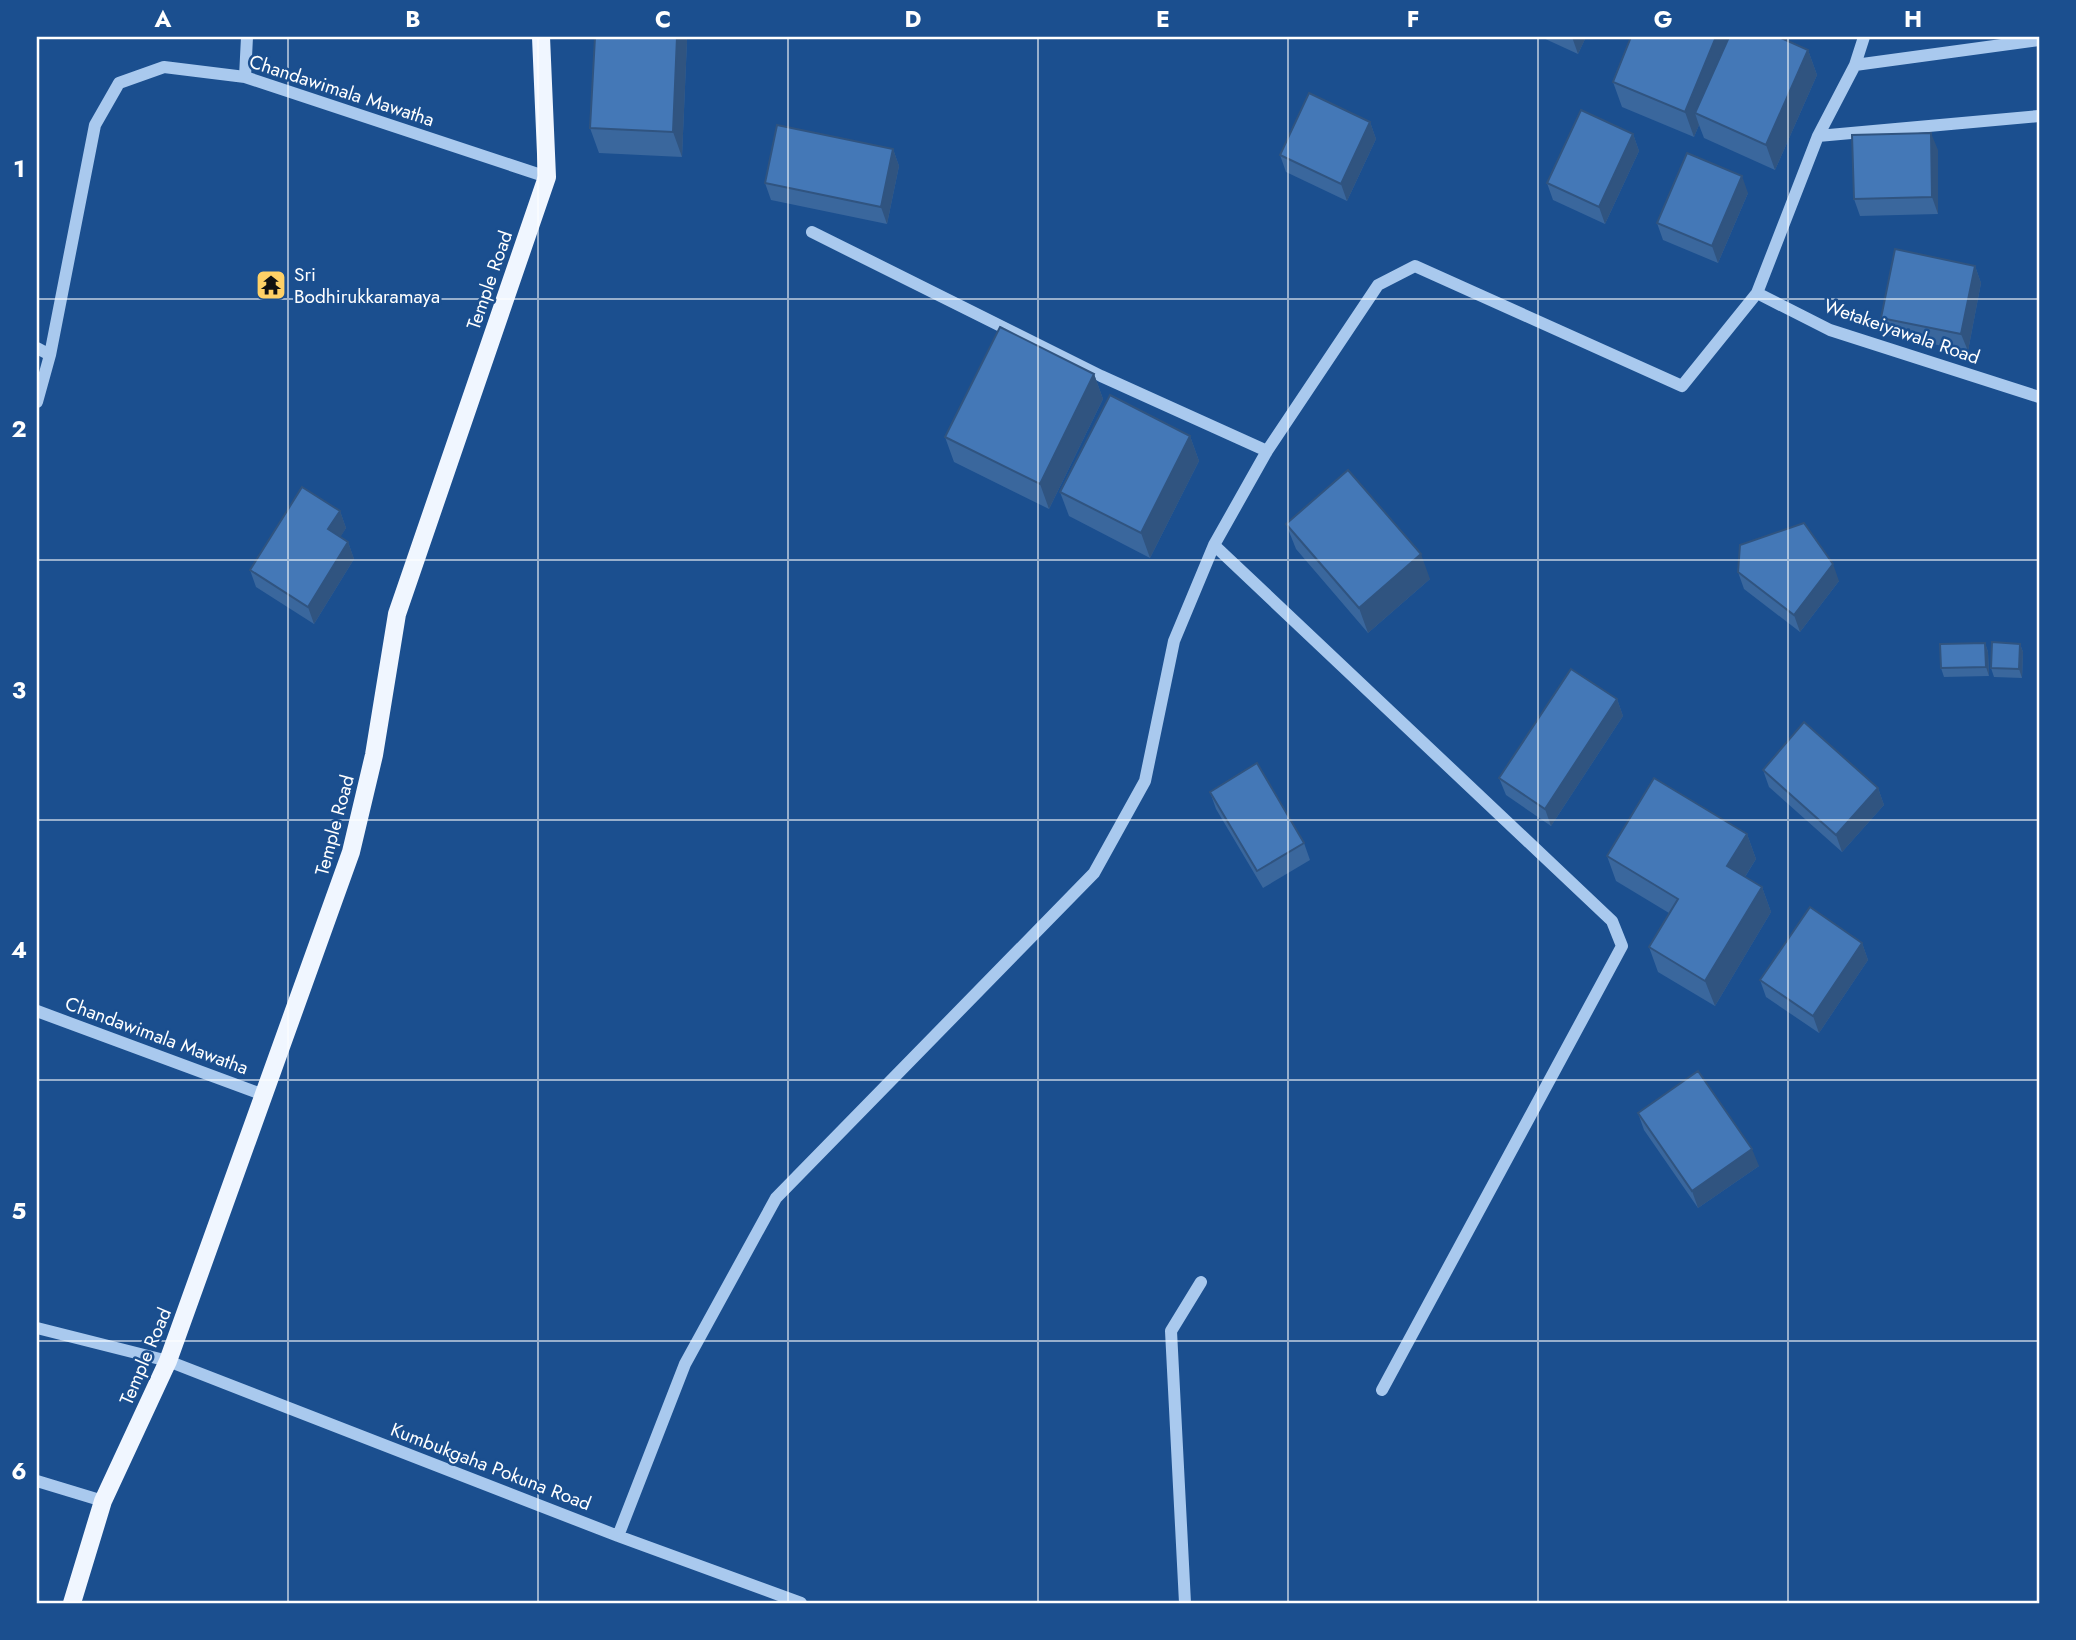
<svg xmlns="http://www.w3.org/2000/svg" width="2076" height="1640" font-family="Jost,sans-serif">
<style>
.lines{fill:none;stroke-linecap:round;stroke-linejoin:round}
.minor{stroke:#a9c9ee;stroke-width:12}
.major{stroke:#f0f6ff;stroke-width:18}
.wall{fill:#3a679d}
.shaded-wall{fill:#305480}
.building{fill:#4478b7;stroke:#305480;stroke-width:2}
.grid{fill:none;stroke:#fff;stroke-width:2;stroke-opacity:0.55}
.labels{text-anchor:middle;stroke-width:5;stroke-linejoin:round;paint-order:stroke}
.street-label{font-size:19px;fill:#fff;stroke:#1b4f8f}
.poi-label{font-size:19px;fill:#fff;stroke:#1b4f8f;text-anchor:start}
.neatline{fill:none;stroke:#fff;stroke-width:2.5}
.grid-label{font-size:23px;text-anchor:middle;font-weight:bold;fill:#fff}
</style>
<rect width="100%" height="100%" fill="#1b4f8f"/>
<g class="lines">
<path class="minor" d="M1855 65 2039 40
M245 77 247 37
M1818 136 2039 116
M812 232 1101 376 1267 451
M1757 293 1830 330 2039 397
M37 348 50 355
M37 402 50 355 95 125 119 83 164 67 245 77 547 177
M1214 545 1612 921 1622 946 1382 1390
M37 1011 264 1095
M37 1328 168 1361 618 1536 801 1603
M37 1481 103 1501
M618 1536 685 1364 776 1198 1094 873 1145 781 1174 641 1214 545 1267 451 1378 285 1415 266 1682 386 1757 293 1818 136 1855 65 1864 37
M1185 1603 1171 1331 1201 1282"/>
<path class="major" d="M72 1603 103 1501 168 1361 351 852 374 755 397 614 547 177 541 37"/>
</g>
<path class="wall" d="M595 37H686L687 41 682 157 599 153 590 128Z
M1541 37H1586L1578 54Z
M1808 50 1817 75 1775 170 1704 138 1699 125 1694 137 1622 107 1613 82Z
M1370 122 1376 139 1347 201 1286 172 1280 155Z
M1633 134 1639 151 1605 224 1553 200 1547 183Z
M893 149 899 166 887 224 771 200 765 183Z
M1938 150V214L1860 216 1854 199Z
M1748 193 1718 263 1663 240 1657 223Z
M1975 266 1981 283 1968 351 1887 335 1881 318Z
M1094 374 1103 399 1049 509 954 462 945 437Z
M1190 436 1199 461 1150 558 1069 516 1060 492Z
M340 511 346 528 340 537 348 542 354 559 314 624 256 587 250 570Z
M1286 524 1430 579 1368 633 1296 549Z
M1738 572 1839 581 1800 632 1744 589Z
M1985 643 1988 652 1989 676 1944 677 1941 668Z
M2020 644 2023 652 2022 678 1994 677 1991 668Z
M1617 699 1623 716 1551 826 1506 795 1499 778Z
M1763 770 1878 788 1884 805 1842 852 1769 787Z
M1210 792 1304 843 1310 860 1263 888 1216 809Z
M1747 834 1756 859 1745 877 1762 887 1771 912 1715 1006 1658 972 1649 947 1669 913 1616 881 1607 856Z
M1862 943 1868 960 1819 1033 1766 997 1760 980Z
M1638 1113 1759 1166 1698 1208 1644 1130Z"/>
<path class="shaded-wall" d="M677 37H686L687 41 682 157 673 132Z
M1572 37H1586L1578 54Z
M1716 37H1736L1695 113 1699 125 1694 137 1685 112Z
M1808 50 1817 75 1775 170 1766 145Z
M1370 122 1376 139 1347 201 1341 184Z
M1931 133 1938 150V214L1932 197Z
M1633 134 1639 151 1605 224 1599 207Z
M893 149 899 166 887 224 881 207Z
M1742 176 1748 193 1718 263 1712 246Z
M1975 266 1981 283 1968 351 1961 334Z
M1094 374 1103 399 1049 509 1040 484Z
M1190 436 1199 461 1150 558 1141 533Z
M340 511 346 528 335 546 328 529Z
M348 542 354 559 314 624 308 607Z
M1421 554 1430 579 1368 633 1359 608Z
M1833 564 1839 581 1800 632 1794 615Z
M1985 643 1988 652 1989 676 1986 667Z
M2020 644 2023 652 2022 678 2019 669Z
M1617 699 1623 716 1551 826 1545 809Z
M1878 788 1884 805 1842 852 1836 835Z
M1747 834 1756 859 1736 891 1727 866Z
M1762 887 1771 912 1715 1006 1705 981Z
M1862 943 1868 960 1819 1033 1813 1016Z
M1752 1149 1759 1166 1698 1208 1692 1191Z"/>
<path class="building" d="M595 37H677L673 132 590 128Z
M1631 37H1716L1685 112 1613 82Z
M1729 37H1779L1808 50 1766 145 1695 113Z
M1309 93 1370 122 1341 184 1280 155Z
M1581 110 1633 134 1599 207 1547 183Z
M777 125 893 149 881 207 765 183Z
M1931 133 1932 197 1854 199 1852 135Z
M1687 153 1742 176 1712 246 1657 223Z
M1895 249 1975 266 1961 334 1881 318Z
M1000 327 1094 374 1040 484 945 437Z
M1110 395 1190 436 1141 533 1060 492Z
M1348 470 1421 554 1359 608 1286 524Z
M302 487 340 511 328 529 348 542 308 607 250 570Z
M1804 523 1833 564 1794 615 1738 572 1740 545Z
M1992 642 2020 644 2019 669 1991 668Z
M1985 643 1986 667 1941 668 1940 644Z
M1571 669 1617 699 1545 809 1499 778Z
M1804 722 1878 788 1836 835 1763 770Z
M1257 763 1304 843 1257 871 1210 792Z
M1654 778 1747 834 1727 866 1762 887 1705 981 1649 947 1678 899 1607 856Z
M1810 907 1862 943 1813 1016 1760 980Z
M1698 1071 1752 1149 1692 1191 1638 1113Z"/>
<path class="grid" d="M288 37V1603M538 37V1603M788 37V1603M1038 37V1603M1288 37V1603M1538 37V1603M1788 37V1603M37 299H2039M37 560H2039M37 820H2039M37 1080H2039M37 1341H2039"/>
<defs>
<g id="temple-square" transform="scale(1.575)"><rect x="-9" y="-9" width="18" height="18" rx="4" fill="#ffd166" stroke="#1b4f8f"/><path d="M0-6L5-2H3V0L6.5 2.5H4V6H1.5V3h-3V6H-4V2.5H-6.5L-3 0V-2H-5Z" fill="#111"/></g>
</defs>
<g fill-rule="evenodd">
<use href="#temple-square" x="271" y="285"/>
</g>
<g class="labels">
<g class="street-label">
<text transform="translate(342 90) rotate(18)" y="7">Chandawimala Mawatha</text>
<text transform="translate(489 280) rotate(-71)" y="7">Temple Road</text>
<text transform="translate(1902 331) rotate(19)" y="7">Wetakeiyawala Road</text>
<text transform="translate(334 825) rotate(-75)" y="7">Temple Road</text>
<text transform="translate(157 1035) rotate(20)" y="7">Chandawimala Mawatha</text>
<text transform="translate(145 1356) rotate(-67)" y="7">Temple Road</text>
<text transform="translate(491 1466) rotate(21)" y="7">Kumbukgaha Pokuna Road</text>
</g>
<g class="poi-label">
<text x="294" y="281">Sri<tspan x="294" dy="22">Bodhirukkaramaya</tspan></text>
</g>
</g>
<rect width="2076" height="1640" fill="none" stroke="#1b4f8f" stroke-width="77"/>
<rect x="38" y="38" width="2000" height="1564" class="neatline"/>
<g class="grid-label">
<text x="163" y="27">A</text>
<text x="413" y="27">B</text>
<text x="663" y="27">C</text>
<text x="913" y="27">D</text>
<text x="1163" y="27">E</text>
<text x="1413" y="27">F</text>
<text x="1663" y="27">G</text>
<text x="1913" y="27">H</text>
<text x="19" y="177">1</text>
<text x="19" y="437">2</text>
<text x="19" y="698">3</text>
<text x="19" y="958">4</text>
<text x="19" y="1219">5</text>
<text x="19" y="1479">6</text>
</g>
</svg>
